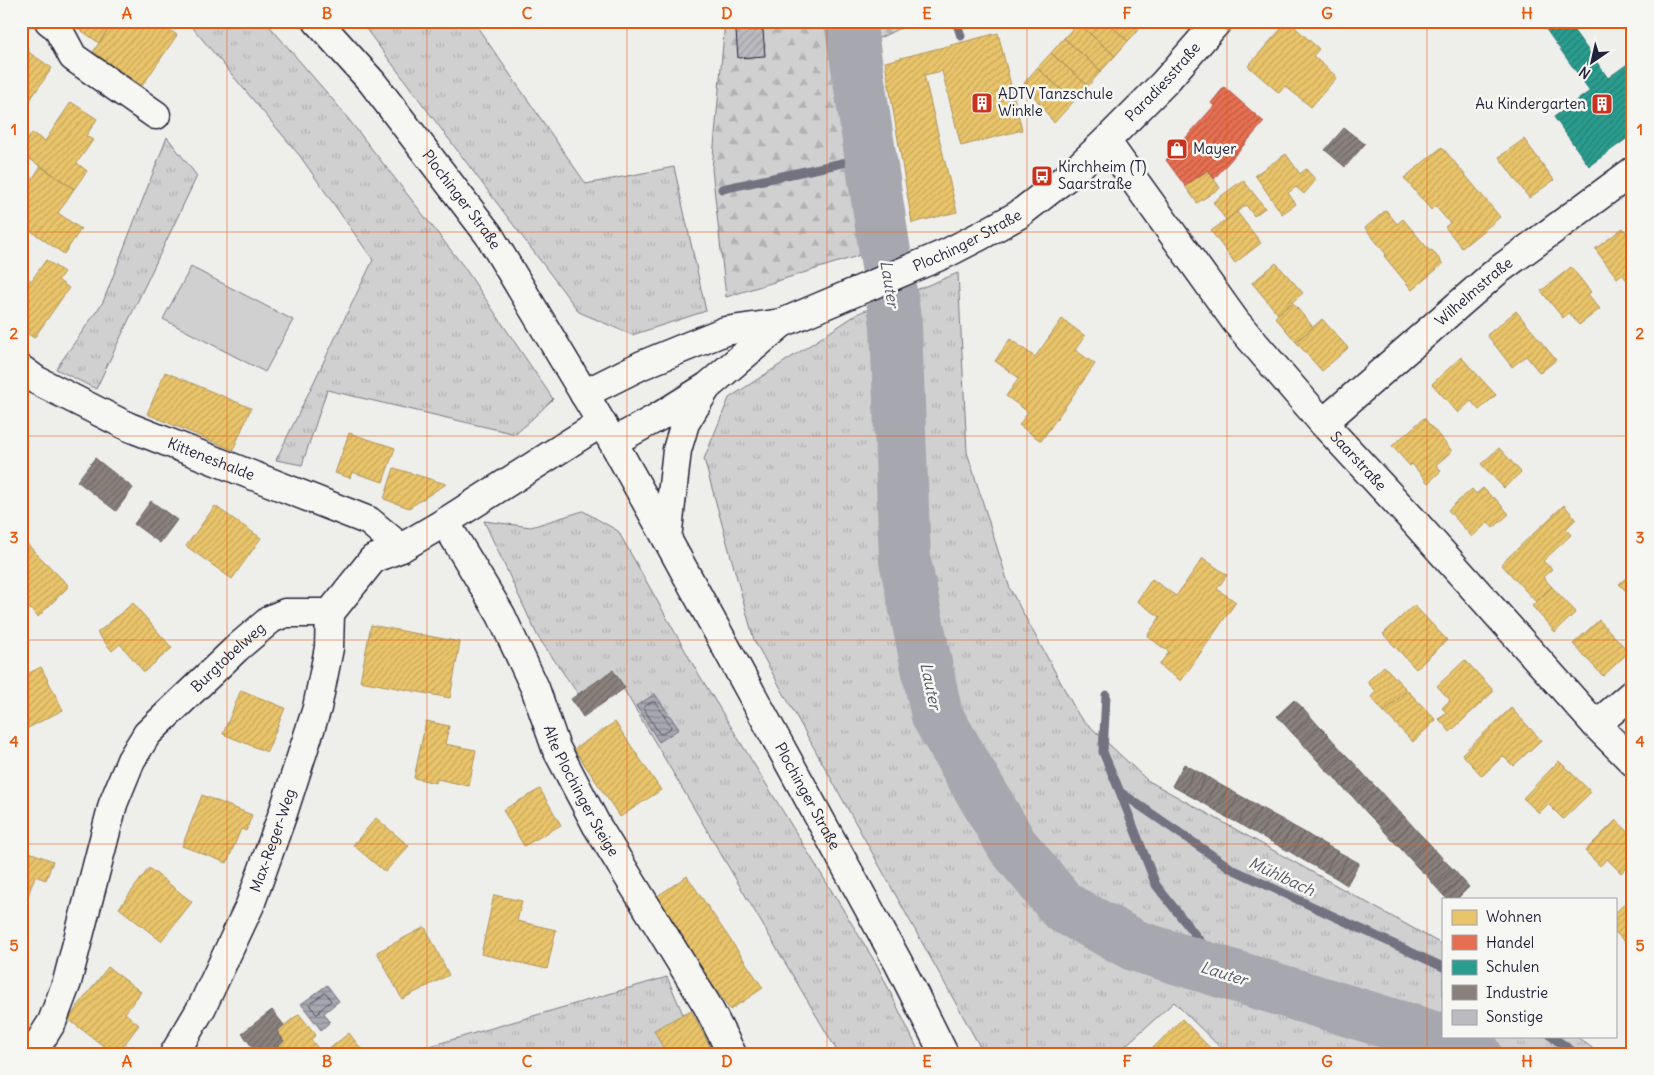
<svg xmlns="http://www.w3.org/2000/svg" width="1654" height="1075" font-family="Delius,sans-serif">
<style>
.grass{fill:url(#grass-tufts);stroke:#797986}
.forest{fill:url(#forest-firs);stroke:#797986}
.garden{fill:#d0d0d1;stroke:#797986}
.water{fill:url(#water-rules);stroke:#727281}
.homes{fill:url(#homes-hatch);stroke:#ad935c}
.shops{fill:url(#shops-hatch);stroke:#ac584a}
.schools{fill:url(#schools-hatch);stroke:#287876}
.industry{fill:url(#industry-hatch);stroke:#6b6468}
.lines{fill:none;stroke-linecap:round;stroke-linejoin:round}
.shore{stroke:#575769;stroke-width:1}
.stream{stroke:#727281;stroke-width:9}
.river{stroke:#a7a7af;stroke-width:52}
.building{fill:url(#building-hatch);stroke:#22223b}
.street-casing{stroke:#22223b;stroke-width:31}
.secondary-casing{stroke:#22223b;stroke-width:31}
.street{stroke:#f6f6f2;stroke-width:28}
.secondary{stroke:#f6f6f2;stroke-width:28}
.grid{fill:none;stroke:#e8590c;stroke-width:1;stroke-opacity:0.55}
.labels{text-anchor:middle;stroke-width:5;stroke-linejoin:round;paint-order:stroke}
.street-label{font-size:15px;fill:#22223b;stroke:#f6f6f2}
.poi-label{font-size:15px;fill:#22223b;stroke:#f6f6f2;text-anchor:start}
.water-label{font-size:16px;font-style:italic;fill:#575769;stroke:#f6f6f2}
.neatline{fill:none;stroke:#e8590c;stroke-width:2}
.grid-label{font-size:16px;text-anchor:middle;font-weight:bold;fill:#e8590c}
</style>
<defs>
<pattern id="grass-tufts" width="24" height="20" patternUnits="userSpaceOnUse" patternTransform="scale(1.25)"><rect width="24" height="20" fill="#d0d0d1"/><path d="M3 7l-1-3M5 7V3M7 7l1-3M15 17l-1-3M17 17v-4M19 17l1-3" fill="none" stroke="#b2b2b4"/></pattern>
<pattern id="forest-firs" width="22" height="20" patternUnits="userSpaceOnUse" patternTransform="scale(1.25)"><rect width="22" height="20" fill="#d0d0d1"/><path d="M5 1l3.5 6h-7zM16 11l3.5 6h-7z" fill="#b2b2b4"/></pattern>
<pattern id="water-rules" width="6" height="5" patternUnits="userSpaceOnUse" patternTransform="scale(1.25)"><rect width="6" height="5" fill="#a7a7af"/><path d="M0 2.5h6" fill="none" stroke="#888890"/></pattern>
<pattern id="homes-hatch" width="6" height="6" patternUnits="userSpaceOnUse" patternTransform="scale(1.25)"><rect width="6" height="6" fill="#e9c46a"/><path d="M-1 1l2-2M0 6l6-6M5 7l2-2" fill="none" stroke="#c8a85d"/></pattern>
<pattern id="shops-hatch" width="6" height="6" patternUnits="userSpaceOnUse" patternTransform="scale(1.25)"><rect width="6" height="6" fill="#e76f51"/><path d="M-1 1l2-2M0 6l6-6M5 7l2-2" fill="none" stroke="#bb5b44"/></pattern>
<pattern id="schools-hatch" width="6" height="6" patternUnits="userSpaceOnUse" patternTransform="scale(1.25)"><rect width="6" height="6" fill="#2a9d8f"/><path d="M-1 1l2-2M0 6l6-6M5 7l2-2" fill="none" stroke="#248076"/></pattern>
<pattern id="industry-hatch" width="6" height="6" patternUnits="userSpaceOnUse" patternTransform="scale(1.25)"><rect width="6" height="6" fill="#8a817c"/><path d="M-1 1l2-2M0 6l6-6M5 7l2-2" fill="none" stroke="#706967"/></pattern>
<pattern id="building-hatch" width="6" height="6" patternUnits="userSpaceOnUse" patternTransform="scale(1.25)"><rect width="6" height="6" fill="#bbbbbf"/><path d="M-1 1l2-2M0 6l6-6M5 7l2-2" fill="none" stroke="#a0a0a5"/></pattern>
</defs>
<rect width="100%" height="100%" fill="#eeeeeb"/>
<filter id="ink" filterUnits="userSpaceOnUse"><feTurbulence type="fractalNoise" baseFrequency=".02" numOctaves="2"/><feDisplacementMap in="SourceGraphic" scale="10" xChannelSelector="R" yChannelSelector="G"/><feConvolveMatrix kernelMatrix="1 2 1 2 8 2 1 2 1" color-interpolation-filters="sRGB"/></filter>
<g filter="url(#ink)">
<path class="grass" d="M187 21H265L339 107 464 267 553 399 516 434 327 390 302 465 276 460 373 260 300 156Z
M360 21H473L586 184 674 167 706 311 632 335 579 312Z
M167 137 197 176 96 389 56 369 103 302Z
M958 273 967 452 1010 589 1079 716 1147 780 1443 945V1036H1576L1600 1054H1227L1174 1002 1116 1054H982L979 1045 754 640 704 459 729 398 859 313Z
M583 511 618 531 695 668 877 965 920 1054H839L620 683 588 708 538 637 484 521 531 527Z
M667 977 700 1054H403Z"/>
<path class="forest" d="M725 21H899L900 28 869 43 899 243 726 297 712 169Z"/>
<path class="garden" d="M191 267 293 320 265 372 163 319Z"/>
<path class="water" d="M655 694 679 729 659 742 636 706Z
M327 985 339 1001 324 1013 330 1022 321 1030 301 1004Z"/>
<path class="homes" d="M68 21H114L99 43Z
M114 21H156L177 35 142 86 93 52Z
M1079 21H1106L1128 41 1115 56 1078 23Z
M1106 21H1136L1142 26 1128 41Z
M1288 21 1319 49 1313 56 1337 77 1311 107 1285 86 1279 93 1248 66Z
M1078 23 1115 56 1101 71 1064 38Z
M998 33 1022 130 961 146 942 71 924 75 957 212 912 223 885 62Z
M1064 38 1101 71 1088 86 1051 53Z
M21 47 52 68 21 113Z
M1051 53 1088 86 1074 101 1037 68Z
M1037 68 1074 101 1054 123 1024 83Z
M71 102 97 119 86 136 93 140 77 163 87 171 74 189 21 153V149L32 133 45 141Z
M1524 139 1554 180 1529 198 1499 157Z
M1442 147 1500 217 1462 248 1445 227 1450 223 1435 206 1431 210 1404 178Z
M1286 154 1300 174 1306 169 1316 180 1304 194 1296 187 1288 193 1296 204 1282 214 1255 175Z
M41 166 74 189 58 213 81 229 64 254 21 224V189L24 191Z
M1208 170 1220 188 1197 203 1185 186Z
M1243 180 1265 208 1254 216 1246 205 1226 220 1213 202Z
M1386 210 1397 224 1403 219 1430 251 1432 250 1443 264 1412 290 1384 256 1386 254 1365 228Z
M1237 212 1261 243 1235 263 1211 231Z
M1623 228 1633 241V288L1622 274 1617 278 1595 249Z
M46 260 64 272 58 280 69 288 34 338 21 329V277L22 276 31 281Z
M1276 263 1303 293 1278 314 1252 283Z
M1571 267 1591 292 1588 294 1600 309 1579 325 1569 313 1563 318 1541 291Z
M1292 302 1313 327 1296 342 1275 317Z
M1516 311 1556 360 1540 373 1526 356 1512 367 1487 335Z
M1062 319 1085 336 1075 350 1095 364 1041 441 1019 425 1028 412 1006 396 1019 378 995 361 1010 339 1035 357Z
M1322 319 1348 348 1322 371 1296 342Z
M1461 357 1496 395 1479 410 1471 401 1458 413 1432 384Z
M165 372 251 408 233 450 147 414Z
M1424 418 1452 451 1436 465 1441 471 1428 483 1412 464 1410 466 1392 446Z
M349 433 395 448 383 482 352 472 350 478 335 473Z
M1499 448 1521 472 1504 488 1481 464Z
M394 468 446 484 409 508 384 499Z
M1483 488 1493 498 1494 497 1509 514 1493 528 1488 522 1472 537 1448 510 1472 489 1476 494Z
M1564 505 1576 519 1566 529 1571 535 1543 561 1552 569 1543 577 1552 587 1536 602 1501 564Z
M215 506 261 538 232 579 186 546Z
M27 544 69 586 38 617 21 600V550Z
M1203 558 1227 575 1217 589 1236 602 1181 681 1159 665 1169 652 1147 636 1160 617 1137 601 1152 579 1176 596Z
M1633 572V598L1619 584Z
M1552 587 1576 612 1555 632 1532 606Z
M133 603 172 648 144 672 120 644 112 651 97 633Z
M1414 605 1447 640 1416 669 1383 634Z
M1599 620 1629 652 1603 676 1573 644Z
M371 625 460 642 450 698 360 681Z
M1465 660 1494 691 1450 732 1439 719 1446 712 1442 708 1450 700 1437 686Z
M1384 666 1407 690 1384 712 1371 697 1376 691 1367 682Z
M41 667 63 710 26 729 21 720V677Z
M241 690 285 708 267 752 223 734Z
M1407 690 1436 720 1413 742 1384 712Z
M1511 708 1541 740 1513 766 1503 756 1482 776 1462 754Z
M426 721 449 726 445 744 476 750 469 786 437 779 436 783 414 778Z
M615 722 661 790 620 817 574 749Z
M1559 761 1591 792 1563 819 1548 804 1539 813 1523 798Z
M540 789 561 825 524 846 503 810Z
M202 795 252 815 246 831 241 829 227 863 182 846Z
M376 818 409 846 385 872 353 845Z
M1616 820 1633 836V861L1621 873 1607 859 1600 866 1585 851Z
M21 849 53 861 46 880 35 876 24 907 21 906Z
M149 868 192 902 161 941 119 908Z
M687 876 763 988 730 1010 653 899Z
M494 895 522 901 517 921 556 930 547 969 481 954Z
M1633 896V931L1623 940 1615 932V913Z
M425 927 449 975 402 999 377 952Z
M1633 931V950L1623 940Z
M108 967 141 992 125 1013 139 1025 117 1054H114L68 1019Z
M691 1010 714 1054H666L654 1030Z
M299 1014 316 1035 311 1039 322 1054H278L274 1049 284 1041 277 1031Z
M1182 1019 1216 1054H1147Z
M349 1033 365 1054H323Z"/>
<path class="shops" d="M1224 87 1264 122 1214 179 1208 170 1185 186 1166 160 1214 106 1211 103Z"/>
<path class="schools" d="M1540 21H1567L1608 78 1633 60V134L1589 166 1554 117 1590 91Z"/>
<path class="industry" d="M1344 128 1365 144 1345 167 1325 150Z
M95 458 133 488 116 511 77 481Z
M151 501 177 520 160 543 134 524Z
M613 670 625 688 583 717 571 699Z
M1294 700 1303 708 1285 725 1277 716Z
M1303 708 1311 717 1293 734 1285 725Z
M1311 717 1319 726 1302 743 1293 734Z
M1319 726 1328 735 1310 752 1302 743Z
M1328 735 1336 744 1318 761 1310 752Z
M1336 744 1344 753 1326 770 1318 761Z
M1344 753 1353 762 1335 778 1326 770Z
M1353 762 1361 771 1343 788 1335 778Z
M1184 764 1195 770 1183 792 1172 786Z
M1195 770 1206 776 1194 798 1183 792Z
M1361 771 1369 780 1352 796 1343 788Z
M1206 776 1217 783 1205 804 1194 798Z
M1369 780 1378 789 1360 805 1352 796Z
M1217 783 1228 789 1215 810 1205 804Z
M1228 789 1239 795 1226 817 1215 810Z
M1378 789 1386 798 1368 814 1360 805Z
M1239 795 1250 801 1238 823 1226 817Z
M1386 798 1394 807 1377 823 1368 814Z
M1250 801 1261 808 1248 829 1238 823Z
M1394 807 1403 815 1385 832 1377 823Z
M1261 808 1272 814 1259 835 1248 829Z
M1272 814 1283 820 1270 841 1259 835Z
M1403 815 1411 824 1393 841 1385 832Z
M1283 820 1293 826 1281 847 1270 841Z
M1411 824 1419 833 1402 850 1393 841Z
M1293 826 1304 832 1292 853 1281 847Z
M1304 832 1315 839 1303 860 1292 853Z
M1419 833 1428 842 1410 859 1402 850Z
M1315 839 1326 845 1314 866 1303 860Z
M1428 842 1436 851 1418 868 1410 859Z
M1326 845 1337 851 1325 872 1314 866Z
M1337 851 1348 857 1336 878 1325 872Z
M1436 851 1444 860 1427 876 1418 868Z
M1348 857 1359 863 1347 885 1336 878Z
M1444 860 1453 869 1435 886 1427 876Z
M1453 869 1461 878 1443 895 1435 886Z
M1461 878 1469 887 1457 899H1447L1443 895Z
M272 1010 284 1025 277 1031 284 1041 274 1049 278 1054H257L242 1033Z"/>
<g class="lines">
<path class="shore" d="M652 702H655L671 726 670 729 662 734 659 733 644 709V707Z
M325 993 327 994 331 1001 321 1009 318 1014H316L310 1004Z"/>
<path class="stream" d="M956 21 961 36
M722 189 870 157
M1106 695 1103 752 1120 792 1232 869 1443 967
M1120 792 1156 885 1225 973
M1551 1036 1576 1054"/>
<path class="river" d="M850 21 896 325 905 561 937 716 1012 845 1063 907 1136 946 1470 1048 1476 1054"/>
</g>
<path class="building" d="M763 30 765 56 738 58 736 31Z"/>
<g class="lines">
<g class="street-casing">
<g id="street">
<path d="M49 21 57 27 73 57 156 115"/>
<path id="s1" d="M1106 141 1236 322 1323 423 1412 519 1596 725 1633 762"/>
<path id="s2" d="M21 369 36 380 129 427 369 521 401 548"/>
<path id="s3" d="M1323 423 1496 272 1633 171"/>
<path id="s4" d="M445 522 501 615 535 688 556 748 597 826 707 1005 732 1054"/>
<path d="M330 613 373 559 401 548 445 522 601 423"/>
<path d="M1596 725 1633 693"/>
<path id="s5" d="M32 1054 52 1022 67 982 113 804 131 760 147 734 237 648 271 619 285 613H330"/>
<path id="s6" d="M174 1054 202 1007 250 905 283 813 317 708 329 648 330 613"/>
</g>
</g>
<g class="secondary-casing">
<g id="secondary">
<path id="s7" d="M317 21 372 82 489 235 613 442 667 539 899 964 944 1054"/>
<path id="s8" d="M584 394 642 365 725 331 782 323 947 253 980 236 1018 215 1072 173 1106 141 1164 83 1218 21"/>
<path d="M613 442 660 416 708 386 782 323"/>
<path d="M667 539 677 450 685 423 705 390"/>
</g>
</g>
<use href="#street" class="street"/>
<use href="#secondary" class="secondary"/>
</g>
</g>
<path class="grid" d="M227 21V1054M427 21V1054M627 21V1054M827 21V1054M1027 21V1054M1227 21V1054M1427 21V1054M21 232H1633M21 436H1633M21 640H1633M21 844H1633"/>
<defs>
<g id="building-square" transform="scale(1.125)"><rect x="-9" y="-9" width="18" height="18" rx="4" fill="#c8321e" stroke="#f6f6f2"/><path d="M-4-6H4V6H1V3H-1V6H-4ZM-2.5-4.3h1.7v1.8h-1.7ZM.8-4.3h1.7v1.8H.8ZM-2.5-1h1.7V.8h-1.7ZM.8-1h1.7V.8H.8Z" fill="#fff"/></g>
<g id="shop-square" transform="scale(1.125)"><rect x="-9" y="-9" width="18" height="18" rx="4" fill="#c8321e" stroke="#f6f6f2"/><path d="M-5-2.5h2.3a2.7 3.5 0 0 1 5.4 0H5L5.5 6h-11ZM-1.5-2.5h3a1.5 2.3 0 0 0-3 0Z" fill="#fff"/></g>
<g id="bus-square" transform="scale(1.125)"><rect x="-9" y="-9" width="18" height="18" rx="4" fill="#c8321e" stroke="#f6f6f2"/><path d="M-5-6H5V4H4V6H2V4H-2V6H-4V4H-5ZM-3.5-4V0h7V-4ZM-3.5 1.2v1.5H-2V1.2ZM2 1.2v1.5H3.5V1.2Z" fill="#fff"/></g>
</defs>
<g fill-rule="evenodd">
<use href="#building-square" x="982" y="103"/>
<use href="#building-square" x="1602" y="104"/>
<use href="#shop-square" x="1177" y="149"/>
<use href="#bus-square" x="1042" y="176"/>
</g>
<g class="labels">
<g class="street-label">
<text dy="5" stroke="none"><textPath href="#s8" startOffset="669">Paradiesstraße</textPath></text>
<text dy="5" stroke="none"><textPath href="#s7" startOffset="230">Plochinger Straße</textPath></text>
<text dy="5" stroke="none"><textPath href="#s8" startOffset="415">Plochinger Straße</textPath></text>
<text dy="5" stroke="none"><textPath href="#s3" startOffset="200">Wilhelmstraße</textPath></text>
<text dy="5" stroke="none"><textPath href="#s2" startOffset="211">Kitteneshalde</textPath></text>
<text dy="5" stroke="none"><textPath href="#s1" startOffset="408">Saarstraße</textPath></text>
<text dy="5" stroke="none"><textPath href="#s5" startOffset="454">Burgtobelweg</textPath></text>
<text dy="5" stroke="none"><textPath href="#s4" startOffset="302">Alte Plochinger Steige</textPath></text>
<text dy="5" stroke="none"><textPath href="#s7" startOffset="920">Plochinger Straße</textPath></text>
<text dy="5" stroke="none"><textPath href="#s6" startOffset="236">Max-Reger-Weg</textPath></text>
</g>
<g class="poi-label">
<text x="998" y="99">ADTV Tanzschule<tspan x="998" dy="17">Winkle</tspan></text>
<text x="1586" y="109" text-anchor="end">Au Kindergarten</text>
<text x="1193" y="154">Mayer</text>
<text x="1058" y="172">Kirchheim (T)<tspan x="1058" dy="17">Saarstraße</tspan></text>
</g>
<g class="water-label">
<text transform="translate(890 284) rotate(81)" y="6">Lauter</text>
<text transform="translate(931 686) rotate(78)" y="6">Lauter</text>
<text transform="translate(1282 876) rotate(25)" y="6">Mühlbach</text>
<text transform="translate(1224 973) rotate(17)" y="6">Lauter</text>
</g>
</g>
<rect width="1654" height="1075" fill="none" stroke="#f6f6f2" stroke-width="55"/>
<rect x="1442" y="898" width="175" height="140" fill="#f6f6f2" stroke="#a1a1a9"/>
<rect x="1452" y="910" width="25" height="15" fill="#e9c46a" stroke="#a1a1a9"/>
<text x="1486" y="922" font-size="15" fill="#22223b">Wohnen</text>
<rect x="1452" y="935" width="25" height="15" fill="#e76f51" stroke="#a1a1a9"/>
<text x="1486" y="948" font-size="15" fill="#22223b">Handel</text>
<rect x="1452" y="960" width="25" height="15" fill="#2a9d8f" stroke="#a1a1a9"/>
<text x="1486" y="972" font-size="15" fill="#22223b">Schulen</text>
<rect x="1452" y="985" width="25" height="15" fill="#8a817c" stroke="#a1a1a9"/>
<text x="1486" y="998" font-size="15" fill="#22223b">Industrie</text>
<rect x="1452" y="1010" width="25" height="15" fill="#bbbbbf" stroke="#a1a1a9"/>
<text x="1486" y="1022" font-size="15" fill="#22223b">Sonstige</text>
<g transform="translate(1592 62) rotate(214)" stroke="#f6f6f2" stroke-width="4" paint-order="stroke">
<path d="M0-4L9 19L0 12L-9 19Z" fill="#22223b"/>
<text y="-8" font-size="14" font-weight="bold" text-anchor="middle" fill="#22223b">N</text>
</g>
<rect x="28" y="28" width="1598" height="1020" class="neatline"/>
<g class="grid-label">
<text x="127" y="19">A</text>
<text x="327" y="19">B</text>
<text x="527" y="19">C</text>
<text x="727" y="19">D</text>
<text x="927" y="19">E</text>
<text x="1127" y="19">F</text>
<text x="1327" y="19">G</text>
<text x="1527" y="19">H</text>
<text x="14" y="135">1</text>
<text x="1640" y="135">1</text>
<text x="14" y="339">2</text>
<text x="1640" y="339">2</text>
<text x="14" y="543">3</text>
<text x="1640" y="543">3</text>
<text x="14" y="747">4</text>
<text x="1640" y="747">4</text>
<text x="14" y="951">5</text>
<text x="1640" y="951">5</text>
<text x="127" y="1067">A</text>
<text x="327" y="1067">B</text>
<text x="527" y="1067">C</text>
<text x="727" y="1067">D</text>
<text x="927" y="1067">E</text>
<text x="1127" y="1067">F</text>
<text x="1327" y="1067">G</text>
<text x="1527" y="1067">H</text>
</g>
</svg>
